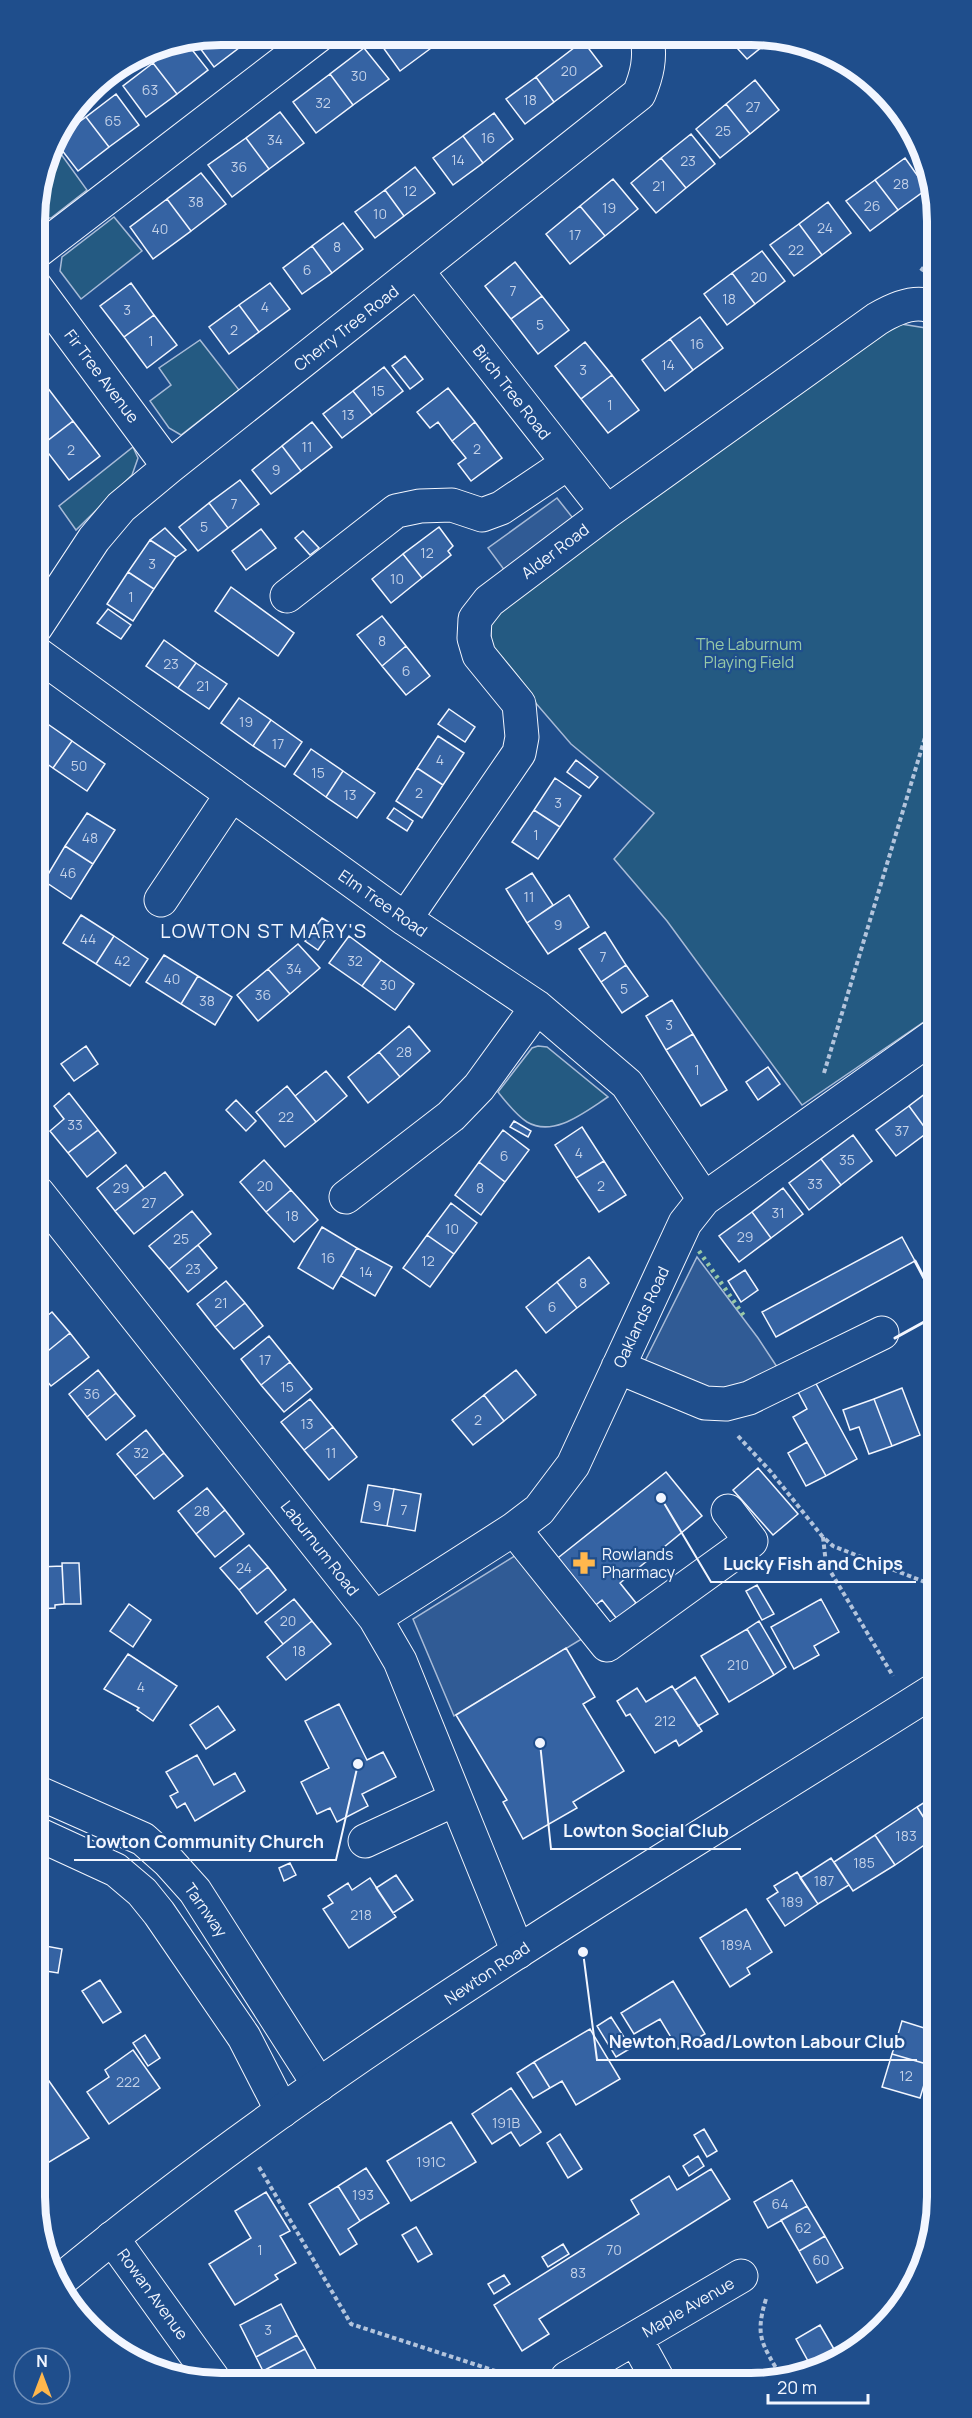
<svg xmlns="http://www.w3.org/2000/svg" width="972" height="2418" font-family="Manrope,sans-serif">
<style>
.green{fill:#245a82;stroke:#a8bbd7;stroke-width:1.5}
.parking{fill:#305b95;stroke:#a8bbd7;stroke-width:1.5}
.building{fill:#3563a3;stroke:#f2f6ff;stroke-width:1.5}
.lines{fill:none;stroke-linecap:round;stroke-linejoin:round}
.minor-casing{stroke:#f2f6ff;stroke-width:35}
.major-casing{stroke:#f2f6ff;stroke-width:35}
.path{stroke:#b3c4dc;stroke-width:4;stroke-dasharray:4.5 3;stroke-linecap:butt}
.minor{stroke:#1f4e8c;stroke-width:33}
.major{stroke:#1f4e8c;stroke-width:33}
.hedge{stroke:#97c8a6;stroke-width:4.5;stroke-dasharray:3 4.5;stroke-linecap:butt}
.wall{stroke:#f2f6ff;stroke-width:3}
.labels{text-anchor:middle;stroke-width:4.5;stroke-linejoin:round;paint-order:stroke}
.number-label{font-size:14px;fill:#c3d1e8}
.street-label{font-size:16px;fill:#f2f6ff;stroke:#1f4e8c}
.park-label{font-size:16px;fill:#97c8a6;stroke:#1f4e8c}
.poi-label{font-size:16px;fill:#f2f6ff;stroke:#1f4e8c;text-anchor:start}
.quarter-label{font-size:20px;letter-spacing:1.5px;fill:#f2f6ff;stroke:#1f4e8c}
.rim{fill:none;stroke:#f2f6ff;stroke-width:8}
.leader{fill:none;stroke:#f2f6ff;stroke-width:2}
.callout-dot{fill:#f2f6ff;stroke:#1f4e8c;stroke-width:2}
.callout-label{font-size:18px;text-anchor:middle;font-weight:bold;fill:#f2f6ff;stroke:#1f4e8c;stroke-width:4.5;stroke-linejoin:round;paint-order:stroke}
</style>
<rect width="100%" height="100%" fill="#1f4e8c"/>
<path class="green" d="M53 143 87 190 51 218H35V209Z
M114 217 142 251 81 299 60 271 62 257Z
M901 324 932 329 934 1015 802 1105 667 921 614 859 654 813 571 744 502 664 491 646V623L500 607 869 336Z
M200 340 239 390 181 435 169 428 150 401 171 385 159 368Z
M133 447 138 458 132 475 76 530 59 506Z
M538 1046 547 1047 608 1097C586 1111 554 1138 527 1122 516 1115 506 1102 498 1092L532 1048Z"/>
<path class="parking" d="M557 498 576 522 508 575 488 548Z
M697 1257 758 1338 781 1373 724 1395 644 1363Z
M521 1552 585 1637 454 1716 413 1619Z"/>
<path class="building" d="M221 35H237L244 44 214 67 194 40Z
M237 35H256L244 44Z
M382 36H432L438 43 400 71 377 39Z
M432 36H447L438 43Z
M549 37H570L558 47Z
M728 38H773L747 59Z
M583 41 602 66 554 102 536 77Z
M186 42 208 70 177 94 153 63 181 43Z
M364 48 389 79 353 105 330 74Z
M153 63 177 94 146 117 123 86Z
M330 74 353 105 316 133 293 102Z
M536 77 554 102 525 124 506 99Z
M755 80 779 110 750 134 726 104Z
M116 94 139 125 109 147 86 117Z
M726 104 750 134 720 158 696 129Z
M280 112 304 143 269 169 246 138Z
M494 113 513 139 483 163 463 136Z
M86 117 109 147 78 171 54 140Z
M691 134 715 164 686 188 661 158Z
M463 136 483 163 453 185 433 158Z
M246 138 269 169 232 197 208 165Z
M661 158 686 188 656 213 631 183Z
M905 158 927 189 898 210 875 180Z
M415 167 435 193 404 216 385 190Z
M201 173 226 204 191 231 167 199Z
M613 179 638 209 605 236 580 206Z
M875 180 898 210 870 231 846 201Z
M385 190 404 216 375 238 355 212Z
M167 199 191 231 153 259 130 227Z
M828 202 851 233 822 255 799 224Z
M580 206 605 236 570 264 546 234Z
M343 223 363 249 332 273 312 246Z
M799 224 822 255 794 276 770 245Z
M312 246 332 273 302 294 283 268Z
M762 251 785 281 755 304 732 273Z
M515 262 542 296 511 319 485 286Z
M732 273 755 304 727 325 704 294Z
M131 283 154 315 124 337 100 306Z
M270 283 290 309 259 332 239 305Z
M542 296 569 330 538 354 511 319Z
M239 305 259 332 229 354 209 327Z
M154 315 177 345 147 368 124 337Z
M700 317 723 348 693 370 670 339Z
M670 339 693 370 665 391 642 360Z
M585 342 612 375 581 399 555 366Z
M405 356 423 379 410 389 392 366Z
M384 367 403 391 372 415 353 391Z
M612 375 639 410 608 433 581 399Z
M47 387 73 421 42 445 36 435 35 395Z
M448 388 475 422 452 441 438 422 430 428 417 412Z
M353 391 372 415 342 438 323 414Z
M73 421 100 456 69 480 42 445Z
M312 422 332 447 301 471 282 446Z
M475 422 502 458 471 481 458 464 466 458 452 441Z
M282 446 301 471 271 494 252 470Z
M240 480 259 504 228 528 209 503Z
M209 503 228 528 198 551 179 527Z
M439 527 453 546 448 551 451 555 422 578 403 554Z
M165 528 186 550 176 557 150 540Z
M261 529 276 548 246 570 232 551Z
M303 531 319 548 310 555 295 538Z
M150 540 176 557 154 589 128 572Z
M403 554 422 578 391 603 372 579Z
M128 572 154 589 133 621 107 604Z
M231 587 294 633 278 656 215 611Z
M108 609 131 625 121 639 97 623Z
M382 616 406 646 382 666 357 635Z
M164 640 196 663 178 688 146 666Z
M406 646 430 676 406 695 382 666Z
M196 663 227 684 209 709 178 688Z
M239 698 271 720 253 746 221 723Z
M449 709 475 727 465 742 438 724Z
M39 718 72 741 53 768 37 757 36 721Z
M271 720 302 742 285 767 253 746Z
M438 736 464 753 443 785 417 768Z
M72 741 105 764 87 791 53 768Z
M311 749 343 771 326 797 294 774Z
M576 760 598 777 589 788 567 772Z
M417 768 443 785 422 818 396 801Z
M343 771 375 793 357 818 326 797Z
M555 778 581 796 560 827 534 810Z
M394 808 413 821 407 831 387 818Z
M534 810 560 827 538 859 512 842Z
M87 813 115 830 93 864 65 846Z
M65 846 93 864 71 899 44 881Z
M532 873 553 905 527 923 506 889Z
M569 895 589 927 548 954 527 923Z
M81 915 114 936 96 964 63 943Z
M322 918 335 926 318 950 305 941Z
M605 932 626 965 601 982 579 949Z
M114 936 148 959 130 986 96 964Z
M349 936 381 960 362 986 329 963Z
M298 944 320 968 290 994 268 969Z
M164 955 198 976 181 1004 146 982Z
M381 960 414 984 395 1010 362 986Z
M626 965 648 996 622 1013 601 982Z
M268 969 290 994 258 1021 237 995Z
M198 976 232 997 215 1025 181 1004Z
M672 1000 693 1034 666 1050 646 1016Z
M409 1026 430 1051 400 1077 379 1052Z
M693 1034 727 1090 701 1106 666 1050Z
M86 1046 98 1064 74 1081 61 1064Z
M379 1052 400 1077 368 1103 348 1077Z
M768 1067 780 1084 758 1100 746 1082Z
M326 1071 347 1096 316 1122 295 1096Z
M287 1086 316 1122 285 1147 256 1112Z
M934 1087V1128L928 1132 909 1106Z
M69 1093 98 1130 68 1153 50 1131 64 1119 54 1106Z
M236 1100 256 1121 246 1131 226 1110Z
M909 1106 928 1132 896 1156 876 1130Z
M514 1121 531 1131 528 1137 510 1127Z
M582 1127 604 1161 576 1178 555 1145Z
M98 1130 116 1153 87 1177 68 1153Z
M503 1130 529 1150 505 1182 479 1162Z
M853 1135 872 1161 841 1185 821 1159Z
M821 1159 841 1185 809 1210 789 1183Z
M264 1160 291 1190 266 1212 240 1182Z
M604 1161 626 1195 599 1212 576 1178Z
M479 1162 505 1182 481 1215 455 1195Z
M126 1165 144 1188 115 1211 97 1188Z
M165 1172 183 1195 134 1234 115 1211Z
M783 1188 803 1214 771 1238 752 1212Z
M291 1190 318 1220 294 1242 266 1212Z
M451 1203 477 1223 454 1254 427 1235Z
M192 1211 211 1234 169 1269 149 1246Z
M752 1212 771 1238 739 1262 719 1236Z
M322 1227 357 1248 333 1289 298 1268Z
M427 1235 454 1254 430 1287 403 1268Z
M902 1237 915 1261 776 1337 762 1312Z
M198 1245 217 1268 188 1292 169 1269Z
M357 1248 392 1267 375 1296 341 1276Z
M589 1257 609 1283 577 1308 557 1282Z
M745 1270 758 1290 741 1302 728 1281Z
M38 1281 46 1292 38 1298Z
M226 1281 245 1303 215 1327 197 1304Z
M557 1282 577 1308 546 1333 526 1307Z
M245 1303 263 1326 234 1349 215 1327Z
M52 1312 70 1333 38 1359V1323Z
M70 1333 89 1357 51 1386 38 1370V1359Z
M269 1336 290 1362 261 1385 241 1359Z
M290 1362 312 1389 284 1412 261 1385Z
M98 1370 116 1393 87 1417 69 1394Z
M516 1370 536 1395 504 1421 484 1395Z
M814 1380 857 1459 826 1476 793 1417 807 1409 797 1390Z
M902 1388 920 1435 892 1446 874 1399Z
M116 1393 135 1416 106 1440 87 1417Z
M484 1395 504 1421 473 1445 452 1420Z
M310 1399 333 1427 304 1450 281 1422Z
M874 1399 892 1446 869 1454 859 1427 850 1430 843 1410Z
M333 1427 357 1457 329 1480 304 1450Z
M146 1430 164 1453 135 1476 117 1454Z
M807 1442 826 1476 806 1486 788 1453Z
M164 1453 183 1476 154 1499 135 1476Z
M758 1468 798 1514 773 1535 733 1490Z
M666 1472 702 1516 620 1583 636 1603 617 1619 602 1600 592 1608 554 1561Z
M368 1485 394 1489 387 1526 361 1522Z
M207 1488 225 1510 196 1534 178 1511Z
M394 1489 421 1494 415 1531 387 1526Z
M225 1510 244 1534 215 1557 196 1534Z
M249 1545 268 1567 239 1590 220 1568Z
M62 1563H79L81 1604H64Z
M62 1566 64 1604 55 1605V1608L39 1609V1567Z
M268 1567 286 1590 257 1614 239 1590Z
M757 1585 774 1614 762 1620 746 1591Z
M294 1599 312 1621 283 1644 265 1622Z
M821 1599 839 1632 814 1646 819 1655 794 1669 771 1627Z
M129 1604 151 1620 133 1647 110 1631Z
M312 1621 331 1644 286 1680 267 1657Z
M759 1621 786 1667 774 1675 747 1629Z
M747 1629 774 1675 729 1702 701 1656Z
M566 1648 595 1697 583 1704 624 1771 573 1802 577 1808 523 1839 503 1802 507 1800 456 1715Z
M128 1654 177 1686 153 1721 137 1710 139 1708 104 1689Z
M695 1677 718 1714 698 1726 675 1690Z
M672 1686 702 1731 679 1746 676 1740 655 1753 630 1714 626 1716 617 1701 637 1688 646 1702Z
M339 1704 367 1760 383 1752 396 1777 362 1794 368 1806 337 1822 330 1808 317 1814 301 1782 329 1768 305 1721Z
M218 1706 235 1730 206 1749 190 1725Z
M197 1755 214 1785 235 1773 245 1791 195 1821 185 1803 177 1808 170 1796 178 1792 166 1772Z
M936 1795V1836L917 1807Z
M917 1807 936 1837 895 1865 875 1835Z
M875 1835 895 1865 853 1891 834 1862Z
M831 1858 849 1885 818 1904 800 1878Z
M290 1863 296 1875 284 1881 279 1868Z
M797 1872 818 1904 785 1926 767 1899 778 1892 774 1886Z
M396 1875 413 1900 393 1913 376 1888Z
M370 1878 396 1917 349 1948 323 1909 333 1903 328 1896 348 1883 352 1890Z
M746 1909 772 1952 747 1968 750 1974 730 1987 700 1938Z
M40 1945 62 1949 58 1973 40 1970Z
M100 1980 121 2012 103 2023 82 1991Z
M673 1981 705 2034 678 2049 660 2019 634 2034 621 2013Z
M611 2017 631 2048 616 2057 597 2026Z
M902 2021 937 2032V2043L930 2065 892 2054Z
M590 2029 620 2079 576 2105 562 2081 550 2088 534 2062Z
M145 2035 160 2058 148 2066 133 2043Z
M133 2050 160 2088 109 2124 87 2092 109 2077 105 2070Z
M892 2054 930 2065 920 2098 882 2087Z
M534 2062 550 2088 533 2098 517 2073Z
M49 2081 89 2138 41 2167 40 2087Z
M511 2088 541 2132 520 2146 511 2132 492 2144 472 2114Z
M451 2122 476 2162 411 2201 387 2161Z
M704 2129 717 2151 707 2157 694 2135Z
M560 2134 582 2169 568 2178 547 2143Z
M698 2156 704 2166 689 2176 683 2166Z
M366 2168 389 2203 360 2221 338 2186Z
M711 2169 730 2199 539 2319 549 2334 522 2351 494 2305 639 2214 631 2200 669 2176 677 2190Z
M792 2180 807 2206 768 2228 754 2202Z
M338 2186 360 2221 348 2229 357 2244 340 2255 309 2204Z
M266 2192 290 2231 280 2236 296 2263 275 2275 278 2279 235 2305 209 2264 251 2238 235 2211Z
M807 2206 825 2236 799 2251 781 2220Z
M416 2227 432 2254 418 2262 402 2235Z
M825 2236 843 2268 817 2283 799 2251Z
M563 2244 569 2254 548 2267 542 2257Z
M504 2275 510 2284 494 2294 488 2284Z
M281 2304 297 2335 256 2357 240 2325Z
M820 2325 838 2356 813 2370 796 2339Z
M297 2335 305 2349 263 2371 256 2357Z
M305 2349 320 2377 317 2379 268 2380 263 2371Z
M838 2356 840 2359 814 2370H813Z"/>
<g class="lines">
<g class="minor-casing">
<path id="minor" d="M35 253 319 35
M417 271 607 512
M35 286 169 467
M287 596 396 511 420 506 452 505 482 515 501 508 568 463
M36 627 94 539 121 507 169 467 639 94C647 75 651 58 647 37
M36 653 405 919 537 1007 627 1084 704 1199
M161 900 232 794
M405 919 519 753 522 737 519 704 479 655 474 638 475 619 489 601 607 512 877 319C892 310 915 299 932 307
M38 1193 375 1618 400 1661 518 1952
M346 1197 451 1116 479 1087 537 1007
M618 1367 705 1403 726 1404 749 1398 882 1333
M514 1529 607 1645 751 1541 728 1511
M375 1618 514 1529 539 1510 573 1465 685 1223 704 1199 934 1036
M39 1793 143 1839 169 1862 195 1891 319 2085
M40 1835 116 1870 142 1892 159 1913 244 2037 282 2111
M365 1841 456 1799
M112 2238 214 2380
M635 2338 657 2378
M567 2378 741 2276"/>
</g>
<g class="major-casing">
<path id="major" d="M57 2283C329 2057 637 1878 936 1689"/>
</g>
<path class="path" d="M921 271 931 257
M824 1073 933 711
M738 1436 771 1472 822 1536 833 1546 935 1586
M823 1537 826 1564 893 1676
M259 2167 351 2324 517 2378
M766 2299C754 2338 763 2344 781 2377"/>
<use href="#minor" class="minor"/>
<use href="#major" class="major"/>
<path class="hedge" d="M699 1251 744 1316"/>
<path class="wall" d="M915 1261 934 1297
M895 1338 935 1316"/>
</g>
<defs>
<g id="pharmacy-bare" transform="scale(1.8)"><path d="M-2-6h4v4h4v4h-4v4h-4v-4h-4v-4h4Z" fill="#ffb74d" stroke="#1f4e8c" stroke-width="2.5" paint-order="stroke"/></g>
</defs>
<g fill-rule="evenodd">
<use href="#pharmacy-bare" x="584" y="1563"/>
</g>
<g class="labels">
<g class="number-label">
<text x="569" y="76">20</text>
<text x="359" y="81">30</text>
<text x="150" y="95">63</text>
<text x="530" y="105">18</text>
<text x="323" y="108">32</text>
<text x="753" y="112">27</text>
<text x="113" y="126">65</text>
<text x="723" y="136">25</text>
<text x="488" y="143">16</text>
<text x="275" y="145">34</text>
<text x="458" y="165">14</text>
<text x="688" y="166">23</text>
<text x="239" y="172">36</text>
<text x="901" y="189">28</text>
<text x="659" y="191">21</text>
<text x="410" y="196">12</text>
<text x="196" y="207">38</text>
<text x="872" y="211">26</text>
<text x="609" y="213">19</text>
<text x="380" y="219">10</text>
<text x="825" y="233">24</text>
<text x="160" y="234">40</text>
<text x="575" y="240">17</text>
<text x="337" y="252">8</text>
<text x="796" y="255">22</text>
<text x="307" y="275">6</text>
<text x="759" y="282">20</text>
<text x="513" y="296">7</text>
<text x="729" y="304">18</text>
<text x="265" y="312">4</text>
<text x="127" y="315">3</text>
<text x="540" y="330">5</text>
<text x="234" y="335">2</text>
<text x="151" y="346">1</text>
<text x="697" y="349">16</text>
<text x="668" y="370">14</text>
<text x="583" y="375">3</text>
<text x="378" y="396">15</text>
<text x="610" y="410">1</text>
<text x="348" y="420">13</text>
<text x="307" y="452">11</text>
<text x="477" y="454">2</text>
<text x="71" y="455">2</text>
<text x="276" y="475">9</text>
<text x="234" y="509">7</text>
<text x="204" y="532">5</text>
<text x="427" y="558">12</text>
<text x="152" y="569">3</text>
<text x="397" y="584">10</text>
<text x="131" y="602">1</text>
<text x="382" y="646">8</text>
<text x="171" y="669">23</text>
<text x="406" y="676">6</text>
<text x="203" y="691">21</text>
<text x="246" y="727">19</text>
<text x="278" y="749">17</text>
<text x="440" y="765">4</text>
<text x="79" y="771">50</text>
<text x="318" y="778">15</text>
<text x="419" y="798">2</text>
<text x="350" y="800">13</text>
<text x="558" y="808">3</text>
<text x="536" y="840">1</text>
<text x="90" y="843">48</text>
<text x="68" y="878">46</text>
<text x="529" y="902">11</text>
<text x="558" y="930">9</text>
<text x="88" y="944">44</text>
<text x="603" y="962">7</text>
<text x="122" y="966">42</text>
<text x="355" y="966">32</text>
<text x="294" y="974">34</text>
<text x="172" y="984">40</text>
<text x="388" y="990">30</text>
<text x="624" y="994">5</text>
<text x="263" y="1000">36</text>
<text x="207" y="1006">38</text>
<text x="669" y="1030">3</text>
<text x="404" y="1057">28</text>
<text x="697" y="1075">1</text>
<text x="286" y="1122">22</text>
<text x="75" y="1130">33</text>
<text x="902" y="1136">37</text>
<text x="579" y="1158">4</text>
<text x="504" y="1161">6</text>
<text x="847" y="1165">35</text>
<text x="815" y="1189">33</text>
<text x="265" y="1191">20</text>
<text x="601" y="1191">2</text>
<text x="121" y="1193">29</text>
<text x="480" y="1193">8</text>
<text x="149" y="1208">27</text>
<text x="778" y="1218">31</text>
<text x="292" y="1221">18</text>
<text x="452" y="1234">10</text>
<text x="745" y="1242">29</text>
<text x="181" y="1244">25</text>
<text x="328" y="1263">16</text>
<text x="428" y="1266">12</text>
<text x="193" y="1274">23</text>
<text x="366" y="1277">14</text>
<text x="583" y="1288">8</text>
<text x="221" y="1308">21</text>
<text x="552" y="1312">6</text>
<text x="265" y="1365">17</text>
<text x="287" y="1392">15</text>
<text x="92" y="1399">36</text>
<text x="478" y="1425">2</text>
<text x="307" y="1429">13</text>
<text x="141" y="1458">32</text>
<text x="331" y="1458">11</text>
<text x="377" y="1511">9</text>
<text x="404" y="1515">7</text>
<text x="202" y="1516">28</text>
<text x="244" y="1573">24</text>
<text x="288" y="1626">20</text>
<text x="299" y="1656">18</text>
<text x="738" y="1670">210</text>
<text x="141" y="1692">4</text>
<text x="665" y="1726">212</text>
<text x="906" y="1841">183</text>
<text x="864" y="1868">185</text>
<text x="824" y="1886">187</text>
<text x="792" y="1907">189</text>
<text x="361" y="1920">218</text>
<text x="736" y="1950">189A</text>
<text x="906" y="2081">12</text>
<text x="128" y="2087">222</text>
<text x="506" y="2128">191B</text>
<text x="431" y="2167">191C</text>
<text x="363" y="2200">193</text>
<text x="780" y="2209">64</text>
<text x="803" y="2233">62</text>
<text x="260" y="2255">1</text>
<text x="614" y="2255">70</text>
<text x="821" y="2265">60</text>
<text x="578" y="2278">83</text>
<text x="268" y="2335">3</text>
</g>
<g class="street-label">
<text transform="translate(346 328) rotate(-38)" y="6">Cherry Tree Road</text>
<text transform="translate(102 376) rotate(53)" y="6">Fir Tree Avenue</text>
<text transform="translate(512 392) rotate(52)" y="6">Birch Tree Road</text>
<text transform="translate(555 551) rotate(-37)" y="6">Alder Road</text>
<text transform="translate(383 903) rotate(35)" y="6">Elm Tree Road</text>
<text transform="translate(641 1317) rotate(-65)" y="6">Oaklands Road</text>
<text transform="translate(320 1548) rotate(52)" y="6">Laburnum Road</text>
<text transform="translate(206 1910) rotate(55)" y="6">Tarnway</text>
<text transform="translate(487 1973) rotate(-34)" y="6">Newton Road</text>
<text transform="translate(153 2294) rotate(54)" y="6">Rowan Avenue</text>
<text transform="translate(688 2307) rotate(-30)" y="6">Maple Avenue</text>
</g>
<g class="park-label">
<text x="749" y="650">The Laburnum<tspan x="749" dy="18">Playing Field</tspan></text>
</g>
<g class="poi-label">
<text x="602" y="1560">Rowlands<tspan x="602" dy="18">Pharmacy</tspan></text>
</g>
<g class="quarter-label">
<text x="264" y="938">LOWTON ST MARY'S</text>
</g>
</g>
<path d="M0 0H972V2418H0ZM221 45H751A176 176 0 0 1 927 221V2197A176 176 0 0 1 751 2373H221A176 176 0 0 1 45 2197V221A176 176 0 0 1 221 45Z" fill="#1f4e8c" fill-rule="evenodd"/>
<path class="rim" d="M221 45H751A176 176 0 0 1 927 221V2197A176 176 0 0 1 751 2373H221A176 176 0 0 1 45 2197V221A176 176 0 0 1 221 45Z"/>
<path class="leader" d="M661 1498L711 1582H916M540 1743L551 1849H741M358 1764L336 1860H74M583 1952L597 2060H917"/>
<g class="callout-dot">
<circle cx="661" cy="1498" r="6"/>
<circle cx="540" cy="1743" r="6"/>
<circle cx="358" cy="1764" r="6"/>
<circle cx="583" cy="1952" r="6"/>
</g>
<g class="callout-label">
<text x="813" y="1570">Lucky Fish and Chips</text>
<text x="646" y="1837">Lowton Social Club</text>
<text x="205" y="1848">Lowton Community Church</text>
<text x="757" y="2048">Newton Road/Lowton Labour Club</text>
</g>
<g transform="translate(42 2376)"><circle r="28" fill="#1f4e8c" stroke="#7391ba" stroke-width="1.5"/>
<path d="M0-4.5L10 22L0 15L-10 22Z" fill="#ffb74d"/>
<text y="-9" font-size="16" font-weight="bold" text-anchor="middle" fill="#f2f6ff">N</text>
</g>
<path d="M768 2394v9h100v-9" fill="none" stroke="#f2f6ff" stroke-width="3"/>
<text x="777" y="2394" font-size="18" fill="#f2f6ff" stroke="#1f4e8c" stroke-width="4.5" paint-order="stroke">20 m</text>
</svg>
